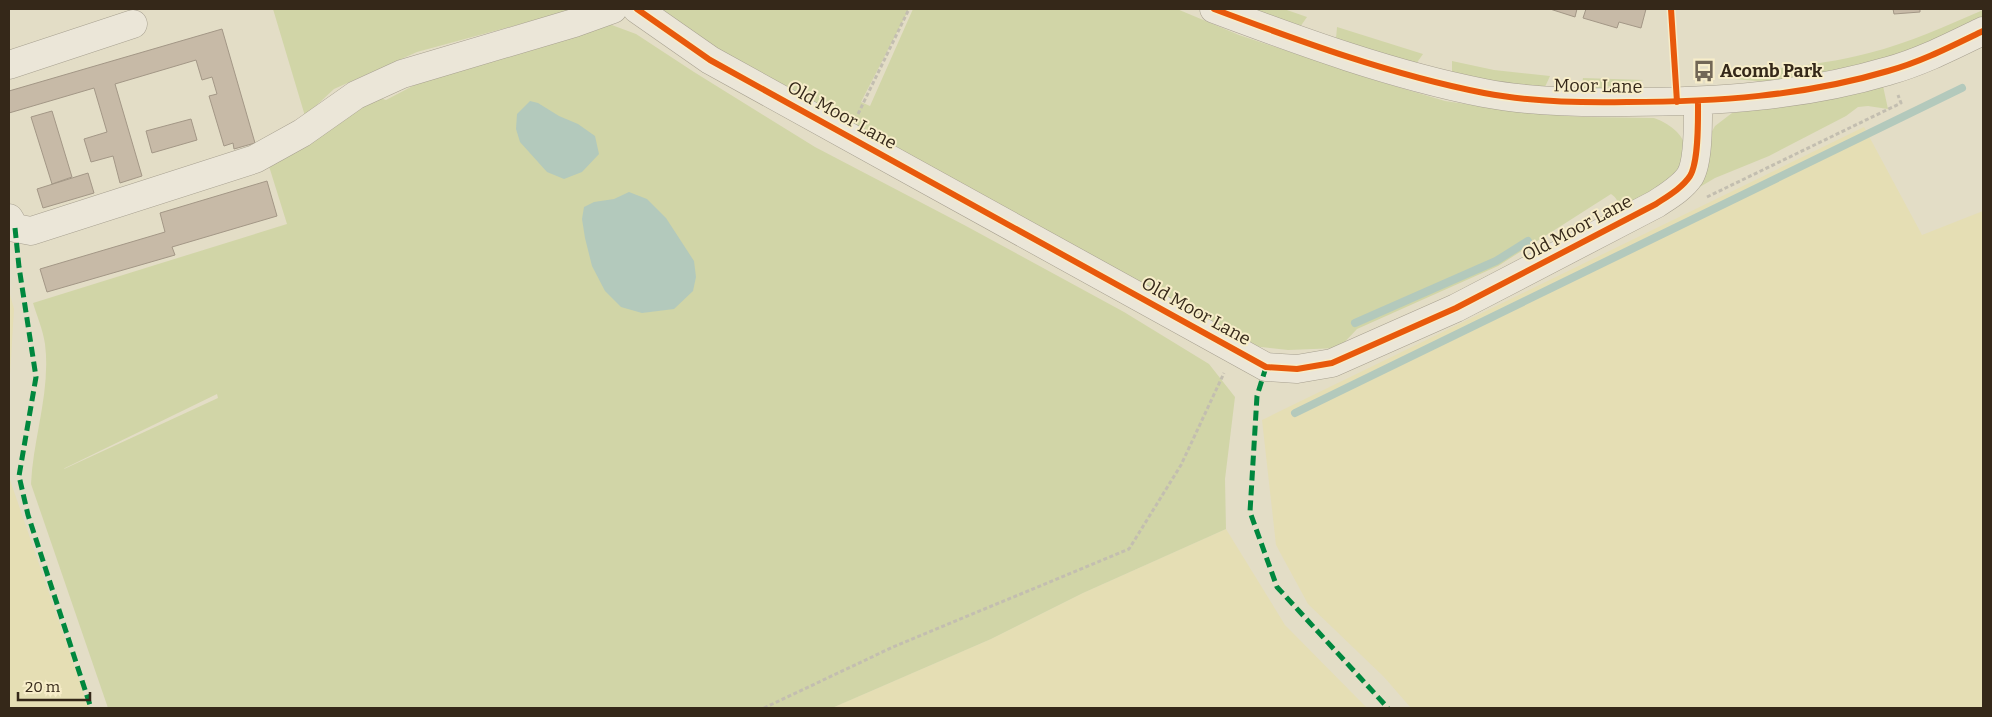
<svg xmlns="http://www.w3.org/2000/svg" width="1992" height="717" font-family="Bitter,serif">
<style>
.farmland{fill:#e5deb4}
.green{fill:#d1d5a7;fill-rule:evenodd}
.water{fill:#b3c9bc}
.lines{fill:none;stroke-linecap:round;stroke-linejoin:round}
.stream{stroke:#b3c9bc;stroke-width:8}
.building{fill:#c7baa7;stroke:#a39786}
.minor-casing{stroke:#a7a090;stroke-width:29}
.path{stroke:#c3beb0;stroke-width:3;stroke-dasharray:4 2.5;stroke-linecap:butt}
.minor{stroke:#ebe6d8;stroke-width:28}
.quiet{stroke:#00873e;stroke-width:5;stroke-dasharray:10 5;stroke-linecap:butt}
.cycleway-casing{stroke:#f7edc9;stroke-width:9}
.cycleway{stroke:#e8590c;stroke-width:6}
.labels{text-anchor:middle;stroke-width:4;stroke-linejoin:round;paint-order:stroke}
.poi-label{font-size:18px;font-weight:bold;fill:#352819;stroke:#f7edc9;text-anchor:start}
.street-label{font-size:18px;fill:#352819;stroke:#f7edc9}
</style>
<rect width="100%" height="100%" fill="#e3ddc6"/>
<path class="farmland" d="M1864 127 1922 235 1983 211V708H1411L1384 677 1308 604 1276 545 1262 420Z
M9 291 14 309 9 391Z
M9 480H10L89 708H9Z
M1226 529 1285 625 1367 708H832L991 639 1083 593Z"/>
<path class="green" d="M273 9H576L417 52 334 89 305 116Z
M658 9H909L861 102 870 106 913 9H1177L1239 35 1374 80 1445 101 1519 112 1582 117 1654 118C1668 123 1687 135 1685 152 1684 160 1680 168 1678 176L1617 210C1619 202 1617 198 1611 194L1498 266 1357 329 1339 348 1288 350 1253 346 727 60Z
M1250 9H1284L1307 17 1300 27Z
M1983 10V17L1917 48 1876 61 1810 75 1766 82 1725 78 1726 74C1774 69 1823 65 1869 53 1909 43 1946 26 1983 10Z
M609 24 636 34 694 72 815 147 966 226 1124 312 1209 364 1235 397 1225 479 1226 529 1083 593 991 639 832 708H108L31 484C33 438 51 391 45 344 43 330 37 316 33 303L287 224 268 163 376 97 386 100 426 79ZM217 394 218 398 64 469 65 468Z
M1337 27 1423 54 1416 64 1336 39Z
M1452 61 1494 70 1550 76 1545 87 1489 81 1452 74Z
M1583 78 1644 80 1589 90 1581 89Z
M1883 86 1888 109 1868 106 1858 107 1846 116 1769 156 1715 178 1693 191 1710 135 1715 126 1732 113 1842 97Z"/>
<path class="water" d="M530 101 538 103 559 116 578 124 595 136 599 154 582 172 564 179 547 172 520 142 516 129 517 114Z
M629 192 647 199 666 218 694 261 696 277 693 291 674 309 642 313 621 307 605 291 592 266 585 238 582 219 584 207 594 202 614 199Z"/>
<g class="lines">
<path class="stream" d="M1355 323 1496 261 1528 241
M1295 413 1962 88"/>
</g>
<path class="building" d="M1550 9H1577L1575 17Z
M1586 9H1646L1641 28 1619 22 1617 28 1583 18Z
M1893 9H1920V12L1894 14Z
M222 29 255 143 234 149 233 143 224 146 209 96 217 94 212 77 202 80 196 60 115 84 142 176 120 183 113 156 91 162 84 139 107 132 94 88 9 113V91Z
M52 111 72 177 52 184 31 117Z
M191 119 197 140 152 153 146 131Z
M88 173 94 193 43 208 37 189Z
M267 181 277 216 172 247 175 255 47 292 40 269 165 232 160 213Z"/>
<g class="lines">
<g class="minor-casing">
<path id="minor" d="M637 9 710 60 1266 367 1297 369 1332 363 1456 308 1656 204C1668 196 1682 188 1690 176 1699 161 1698 119 1698 101
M1214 9C1302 42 1392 75 1484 93 1531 102 1580 103 1627 102 1715 102 1804 96 1888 71 1921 62 1952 46 1983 31
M9 65 133 24
M9 218 15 228 31 231 255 159 302 133 356 95 402 74 574 23 613 9"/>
</g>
<path class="path" d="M858 114 909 9
M1707 197 1901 103 1898 95
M764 708 893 647 1129 549 1181 465 1224 373"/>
<use href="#minor" class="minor"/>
<path class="quiet" d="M15 228 19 267 36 377 19 476 28 515 91 708
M1266 367 1257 396 1250 512 1277 587 1388 708"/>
<g class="cycleway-casing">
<path id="cycleway" d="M637 9 710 60 1266 367 1297 369 1332 363 1456 308 1656 204C1668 196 1682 188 1690 176 1699 161 1698 119 1698 101
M1214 9C1302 42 1392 75 1484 93 1531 102 1580 103 1627 102 1715 102 1804 96 1888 71 1921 62 1952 46 1983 31
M1671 9 1677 102"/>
</g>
<use href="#cycleway" class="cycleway"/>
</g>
<defs>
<g id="bus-bare" transform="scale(1.725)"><path d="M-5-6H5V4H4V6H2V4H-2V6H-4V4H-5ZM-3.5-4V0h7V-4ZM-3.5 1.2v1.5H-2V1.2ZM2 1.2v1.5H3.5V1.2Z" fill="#726756" stroke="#f7edc9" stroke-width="2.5" paint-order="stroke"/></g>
</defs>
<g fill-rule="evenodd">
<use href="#bus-bare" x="1704" y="71"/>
</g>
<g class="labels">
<g class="poi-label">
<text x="1720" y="77">Acomb Park</text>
</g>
<g class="street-label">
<text transform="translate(1598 86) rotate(1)" y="6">Moor Lane</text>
<text transform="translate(842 115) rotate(29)" y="6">Old Moor Lane</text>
<text transform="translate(1577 228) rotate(-28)" y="6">Old Moor Lane</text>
<text transform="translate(1196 311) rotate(29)" y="6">Old Moor Lane</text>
</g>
</g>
<rect width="1992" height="717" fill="none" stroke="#352819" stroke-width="20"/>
<path d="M18 692v8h72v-8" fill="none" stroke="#352819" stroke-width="2.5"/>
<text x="25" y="692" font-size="15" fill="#352819" stroke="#f7edc9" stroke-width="4" paint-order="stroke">20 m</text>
</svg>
